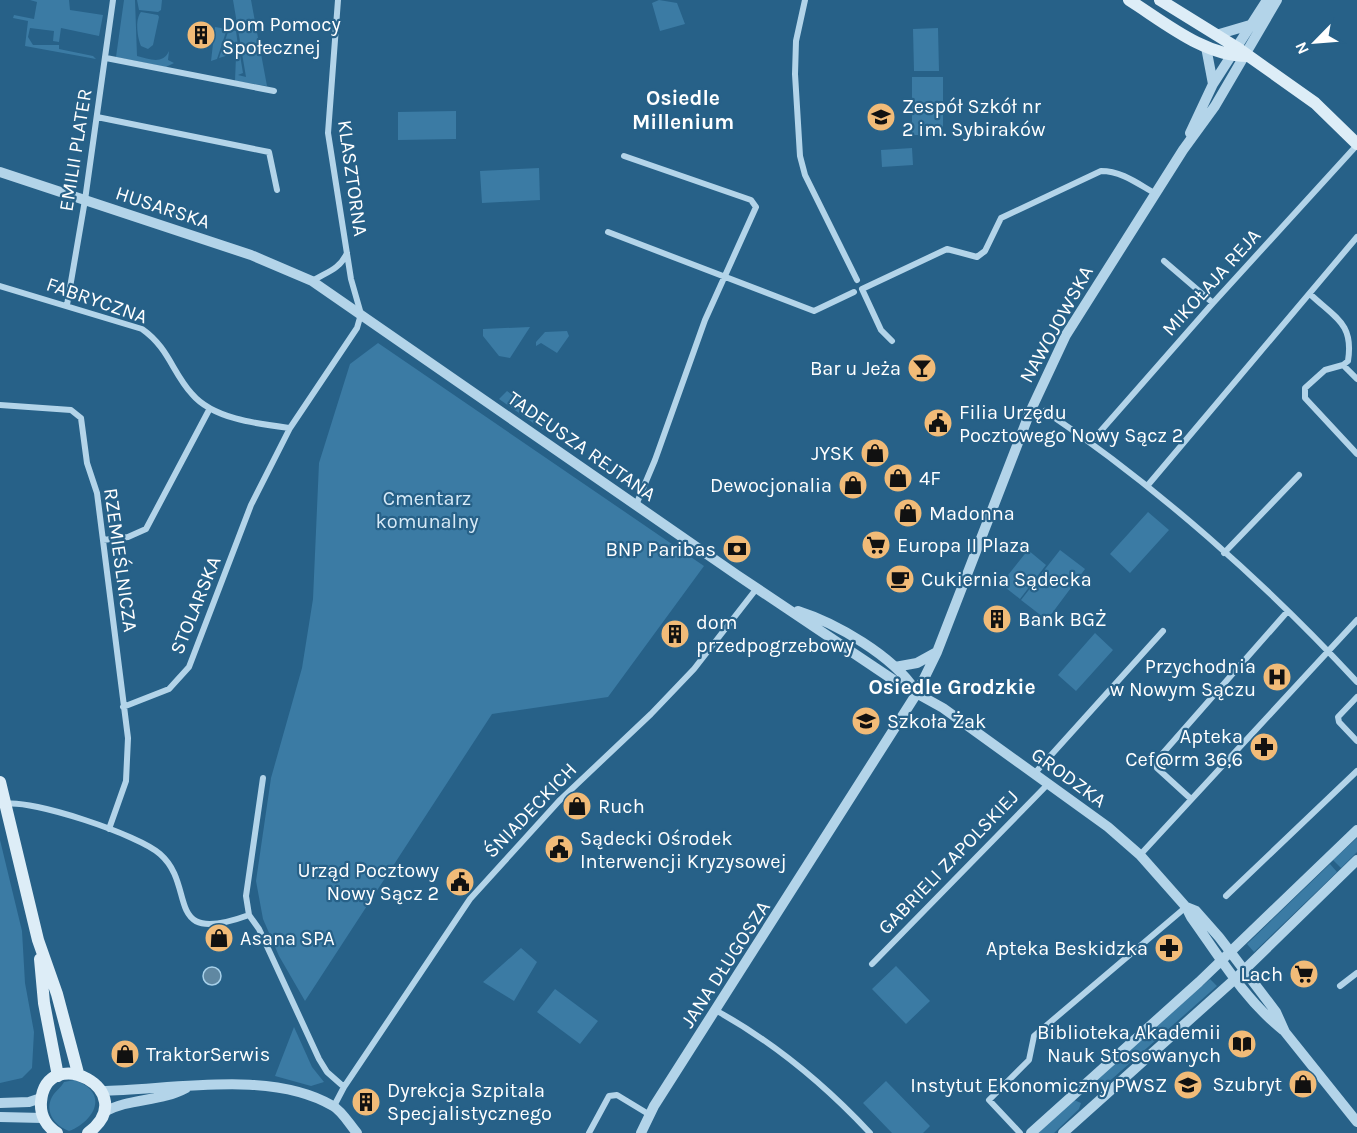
<svg xmlns="http://www.w3.org/2000/svg" width="1357" height="1133" font-family="Karla,sans-serif">
<style>
.green{fill:#3b7ba4}
.water{fill:#6088a2;stroke:#a7d0e9;stroke-width:1.5}
.lines{fill:none;stroke-linecap:round;stroke-linejoin:round}
.minor{stroke:#b3d4e9;stroke-width:6}
.tertiary{stroke:#b3d4e9;stroke-width:10}
.secondary{stroke:#ddedf7;stroke-width:12}
.labels{text-anchor:middle;stroke-width:4.5;stroke-linejoin:round;paint-order:stroke}
.poi-label{font-size:20px;fill:#fff;stroke:#276188;text-anchor:start}
.street-label{font-size:20px;fill:#fff;stroke:#276188}
.park-label{font-size:20px;fill:#d7eaf7;stroke:#276188}
.neighbourhood-label{font-size:21px;font-weight:bold;fill:#fff;stroke:#276188}
</style>
<rect width="100%" height="100%" fill="#276188"/>
<path class="green" d="M30 0H69L70 10 103 15 99 36 61 28 59 42 53 41 54 31 30 28 28 37 33 45H59V49L93 56 96 59 25 46 28 21 13 18 14 15 34 19 37 2Z
M124 0H135L137 56C149 59 163 65 169 51L168 60 174 63 166 67 116 57Z
M137 0H162L161 10 158 12 139 10Z
M233 0H251L267 86 235 81 236 56 240 55 243 73 238 75 246 77Z
M659 0 677 3 685 24 660 31 652 3Z
M141 12 158 15 159 17 153 45 148 49 141 46C137 37 135 19 141 12Z
M215 27 227 29 217 59 211 61Z
M938 28 939 71H914L913 29Z
M229 29 236 31 239 52 219 58Z
M912 77H943V135H912Z
M456 111V139L398 140V112Z
M912 148 913 165 882 167 881 150Z
M539 168 540 200 482 203 480 171Z
M530 327 510 358 499 356 483 336V329Z
M567 331 569 336 557 353 541 343 536 346V342L545 332Z
M378 343 704 566 608 697 492 714 305 1001 279 956 263 919 256 881 271 778 302 668 313 599 319 463 350 364Z
M507 391 546 421 543 430 499 399Z
M1148 512 1169 530 1130 573 1110 554Z
M1028 550 1046 565 1020 599 1001 584Z
M1060 550 1085 569 1047 620 1021 600Z
M1095 633 1113 650 1076 691 1058 675Z
M1357 838V852L1341 868 1333 860Z
M0 840 22 931 25 983 34 1032 32 1068 22 1078 0 1083Z
M1330 864 1337 872 1254 952 1247 944Z
M521 948 537 962 514 1001 483 982Z
M896 966 930 1001 906 1024 872 989Z
M1210 979 1217 986 1104 1086 1097 1079Z
M555 989 598 1021 580 1044 537 1012Z
M294 1027 312 1067 324 1082 311 1086 275 1076Z
M74 1080C110 1092 95 1121 69 1131 55 1126 44 1112 52 1097 55 1091 61 1088 64 1082Z
M886 1081 930 1126 923 1133H892L863 1103Z
M1074 1100 1081 1103 1079 1109 1054 1133H1038Z"/>
<path class="water" d="M203 976a9 9 0 1 1 18 0a9 9 0 1 1-18 0Z"/>
<g class="lines">
<path class="minor" d="M805 0 796 41 795 74 800 156 805 175 857 280
M106 58 274 91
M97 117 269 152 277 190
M624 156 751 200 756 207 705 320 655 460 636 505
M608 232 814 311 854 292
M1164 261 1213 303
M312 281C327 272 340 269 347 253
M0 286 142 329C169 348 172 372 192 394 213 419 258 424 290 428
M1310 294C1335 318 1354 323 1348 361L1343 365 1325 370 1305 388V398L1357 454
M67 305 85 200 113 0
M892 341 881 330 862 289 947 249 977 257 985 251 1001 218 1101 171C1122 171 1138 184 1156 194
M1343 365 1357 379
M0 405 71 410 81 418 87 463 97 493 128 738 126 781 109 829
M1045 411C1156 486 1266 583 1357 682
M1091 442 1213 303 1357 145
M1148 485 1357 237
M103 540 128 537 146 529 209 410
M1224 553 1299 475
M1357 697 1338 717 1339 722 1357 741
M123 707 169 689 189 667 251 505 290 428 357 328 361 314 351 279 328 133 338 0
M1034 774 1163 631
M263 778 246 896 249 915 259 929 319 1059 327 1072 344 1087
M1191 799 1157 768 1156 761 1287 612
M5 804C32 799 139 835 160 854 198 887 161 947 249 915
M1140 855 1357 620
M1226 896 1357 771
M872 964 1048 784
M1340 986 1357 973
M717 1011C773 1042 826 1086 870 1133
M334 1106 344 1087 470 899 559 801 651 714 694 669 757 588
M589 1133 609 1096 617 1095 650 1115
M1020 1133 989 1100 1029 1060 1034 1036 1186 907"/>
<path class="tertiary" d="M1216 35 1250 25
M1206 47 1213 84
M1190 133 1213 84 1267 0
M0 172 251 255 312 281 737 575 898 683 943 708 1108 827 1140 855 1186 907 1196 911 1219 937 1276 1012 1285 1032 1357 1122
M798 611C836 623 893 656 915 690
M895 667 917 663 937 652
M1186 907 1191 917C1219 956 1245 1000 1283 1030
M101 1091C170 1090 271 1069 333 1106 342 1111 350 1125 357 1133
M0 1103 29 1102 41 1098
M104 1112C129 1098 160 1102 186 1088
M0 1117 43 1118
M641 1133 654 1106 917 693 937 652 1030 412 1066 335 1183 150 1215 106 1277 0
M1031 1133 1199 982 1357 830
M1063 1133 1235 979 1357 860"/>
<path class="secondary" d="M1129 0C1164 22 1204 56 1247 56
M1160 0 1236 47 1315 103 1357 144
M0 782 38 940 57 994 78 1073
M40 959 44 1003 58 1076
M57 1133C46 1126 40 1115 41 1102 46 1041 144 1091 88 1133"/>
</g>
<defs>
<g id="building-disc" transform="scale(1.5)"><circle r="9.5" fill="#f1bb78" stroke="#276188"/><path d="M-4-6H4V6H1V3H-1V6H-4ZM-2.5-4.3h1.7v1.8h-1.7ZM.8-4.3h1.7v1.8H.8ZM-2.5-1h1.7V.8h-1.7ZM.8-1h1.7V.8H.8Z" fill="#111"/></g>
<g id="school-disc" transform="scale(1.5)"><circle r="9.5" fill="#f1bb78" stroke="#276188"/><path d="M0-5L7-2L0 1L-7-2ZM-4 1L0 2.5L4 1V4Q0 6-4 4Z" fill="#111"/></g>
<g id="bar-disc" transform="scale(1.5)"><circle r="9.5" fill="#f1bb78" stroke="#276188"/><path d="M-6-5H6L.8 .8V4.5H3.5V6h-7V4.5H-.8V.8Z" fill="#111"/></g>
<g id="civic-disc" transform="scale(1.5)"><circle r="9.5" fill="#f1bb78" stroke="#276188"/><path d="M-.6-6.5H3V-4.5H.6V-3L4-1V1h2V6H-6V1h2V-1L-.6-3ZM-1.2 2.5V6h2.4V2.5Z" fill="#111"/></g>
<g id="shop-disc" transform="scale(1.5)"><circle r="9.5" fill="#f1bb78" stroke="#276188"/><path d="M-5-2.5h2.3a2.7 3.5 0 0 1 5.4 0H5L5.5 6h-11ZM-1.5-2.5h3a1.5 2.3 0 0 0-3 0Z" fill="#111"/></g>
<g id="supermarket-disc" transform="scale(1.5)"><circle r="9.5" fill="#f1bb78" stroke="#276188"/><path d="M-6-5.5h2.5l.6 2H6L4.5 2H-2.5L-4.4-4H-6ZM-1.5 3.2a1.3 1.3 0 1 0 .1 0ZM3 3.2a1.3 1.3 0 1 0 .1 0Z" fill="#111"/></g>
<g id="bank-disc" transform="scale(1.5)"><circle r="9.5" fill="#f1bb78" stroke="#276188"/><path d="M-6-4H6V4H-6ZM0-2.3a2.3 2.3 0 1 0 0 4.6a2.3 2.3 0 1 0 0-4.6Z" fill="#111"/></g>
<g id="cafe-disc" transform="scale(1.5)"><circle r="9.5" fill="#f1bb78" stroke="#276188"/><path d="M-5.5-4.5H6V0H3Q3 3.5 0 3.5H-2.5Q-5.5 3.5-5.5 0ZM3-3.2v2h1.7v-2ZM-6 4.5H4V6H-6Z" fill="#111"/></g>
<g id="hospital-disc" transform="scale(1.5)"><circle r="9.5" fill="#f1bb78" stroke="#276188"/><path d="M-5-5h3v3.5h4V-5h3V5h-3V1.5h-4V5h-3Z" fill="#111"/></g>
<g id="pharmacy-disc" transform="scale(1.5)"><circle r="9.5" fill="#f1bb78" stroke="#276188"/><path d="M-2-6h4v4h4v4h-4v4h-4v-4h-4v-4h4Z" fill="#111"/></g>
<g id="library-disc" transform="scale(1.5)"><circle r="9.5" fill="#f1bb78" stroke="#276188"/><path d="M-6-4Q-3-5.5-.7-3.5V5Q-3 3-6 4ZM6-4Q3-5.5 .7-3.5V5Q3 3 6 4Z" fill="#111"/></g>
</defs>
<g fill-rule="evenodd">
<use href="#building-disc" x="201" y="35"/>
<use href="#school-disc" x="881" y="117"/>
<use href="#bar-disc" x="922" y="368"/>
<use href="#civic-disc" x="938" y="423"/>
<use href="#shop-disc" x="875" y="453"/>
<use href="#shop-disc" x="898" y="478"/>
<use href="#shop-disc" x="853" y="485"/>
<use href="#shop-disc" x="908" y="513"/>
<use href="#supermarket-disc" x="876" y="545"/>
<use href="#bank-disc" x="737" y="549"/>
<use href="#cafe-disc" x="900" y="579"/>
<use href="#building-disc" x="997" y="619"/>
<use href="#building-disc" x="675" y="634"/>
<use href="#hospital-disc" x="1277" y="677"/>
<use href="#school-disc" x="866" y="721"/>
<use href="#pharmacy-disc" x="1264" y="747"/>
<use href="#shop-disc" x="577" y="806"/>
<use href="#civic-disc" x="559" y="849"/>
<use href="#civic-disc" x="460" y="882"/>
<use href="#shop-disc" x="219" y="938"/>
<use href="#pharmacy-disc" x="1169" y="948"/>
<use href="#supermarket-disc" x="1304" y="974"/>
<use href="#library-disc" x="1242" y="1044"/>
<use href="#shop-disc" x="125" y="1054"/>
<use href="#shop-disc" x="1303" y="1084"/>
<use href="#school-disc" x="1188" y="1085"/>
<use href="#building-disc" x="366" y="1102"/>
</g>
<g class="labels">
<g class="poi-label">
<text x="222" y="31">Dom Pomocy<tspan x="222" dy="23">Społecznej</tspan></text>
<text x="902" y="113">Zespół Szkół nr<tspan x="902" dy="23">2 im. Sybiraków</tspan></text>
<text x="901" y="375" text-anchor="end">Bar u Jeża</text>
<text x="959" y="419">Filia Urzędu<tspan x="959" dy="23">Pocztowego Nowy Sącz 2</tspan></text>
<text x="854" y="460" text-anchor="end">JYSK</text>
<text x="919" y="485">4F</text>
<text x="832" y="492" text-anchor="end">Dewocjonalia</text>
<text x="929" y="520">Madonna</text>
<text x="897" y="552">Europa II Plaza</text>
<text x="716" y="556" text-anchor="end">BNP Paribas</text>
<text x="921" y="586">Cukiernia Sądecka</text>
<text x="1018" y="626">Bank BGŻ</text>
<text x="696" y="629">dom<tspan x="696" dy="23">przedpogrzebowy</tspan></text>
<text x="1256" y="673" text-anchor="end">Przychodnia<tspan x="1256" dy="23">w Nowym Sączu</tspan></text>
<text x="887" y="728">Szkoła Żak</text>
<text x="1243" y="743" text-anchor="end">Apteka<tspan x="1243" dy="23">Cef@rm 36,6</tspan></text>
<text x="598" y="813">Ruch</text>
<text x="580" y="845">Sądecki Ośrodek<tspan x="580" dy="23">Interwencji Kryzysowej</tspan></text>
<text x="439" y="877" text-anchor="end">Urząd Pocztowy<tspan x="439" dy="23">Nowy Sącz 2</tspan></text>
<text x="240" y="945">Asana SPA</text>
<text x="1148" y="955" text-anchor="end">Apteka Beskidzka</text>
<text x="1283" y="981" text-anchor="end">Lach</text>
<text x="1221" y="1039" text-anchor="end">Biblioteka Akademii<tspan x="1221" dy="23">Nauk Stosowanych</tspan></text>
<text x="146" y="1061">TraktorSerwis</text>
<text x="1282" y="1091" text-anchor="end">Szubryt</text>
<text x="1167" y="1092" text-anchor="end">Instytut Ekonomiczny PWSZ</text>
<text x="387" y="1097">Dyrekcja Szpitala<tspan x="387" dy="23">Specjalistycznego</tspan></text>
</g>
<g class="street-label">
<text transform="translate(75 150) rotate(-81)" y="7">EMILII PLATER</text>
<text transform="translate(353 178) rotate(82)" y="7">KLASZTORNA</text>
<text transform="translate(163 207) rotate(18)" y="7">HUSARSKA</text>
<text transform="translate(1211 282) rotate(-48)" y="7">MIKOŁAJA REJA</text>
<text transform="translate(97 300) rotate(19)" y="7">FABRYCZNA</text>
<text transform="translate(1056 324) rotate(-61)" y="7">NAWOJOWSKA</text>
<text transform="translate(582 446) rotate(35)" y="7">TADEUSZA REJTANA</text>
<text transform="translate(121 560) rotate(82)" y="7">RZEMIEŚLNICZA</text>
<text transform="translate(195 605) rotate(-68)" y="7">STOLARSKA</text>
<text transform="translate(1069 777) rotate(36)" y="7">GRODZKA</text>
<text transform="translate(530 810) rotate(-46)" y="7">ŚNIADECKICH</text>
<text transform="translate(948 862) rotate(-46)" y="7">GABRIELI ZAPOLSKIEJ</text>
<text transform="translate(725 964) rotate(-57)" y="7">JANA DŁUGOSZA</text>
</g>
<g class="park-label">
<text x="427" y="505">Cmentarz<tspan x="427" dy="23">komunalny</tspan></text>
</g>
<g class="neighbourhood-label">
<text x="683" y="105">Osiedle<tspan x="683" dy="24">Millenium</tspan></text>
<text x="952" y="694">Osiedle Grodzkie</text>
</g>
</g>
<g transform="translate(1315 42) rotate(245)" stroke="#276188" stroke-width="4.5" paint-order="stroke">
<path d="M0-4.5L10 22L0 15L-10 22Z" fill="#ffffff"/>
<text y="-9" font-size="16" font-weight="bold" text-anchor="middle" fill="#ffffff">N</text>
</g>
</svg>
